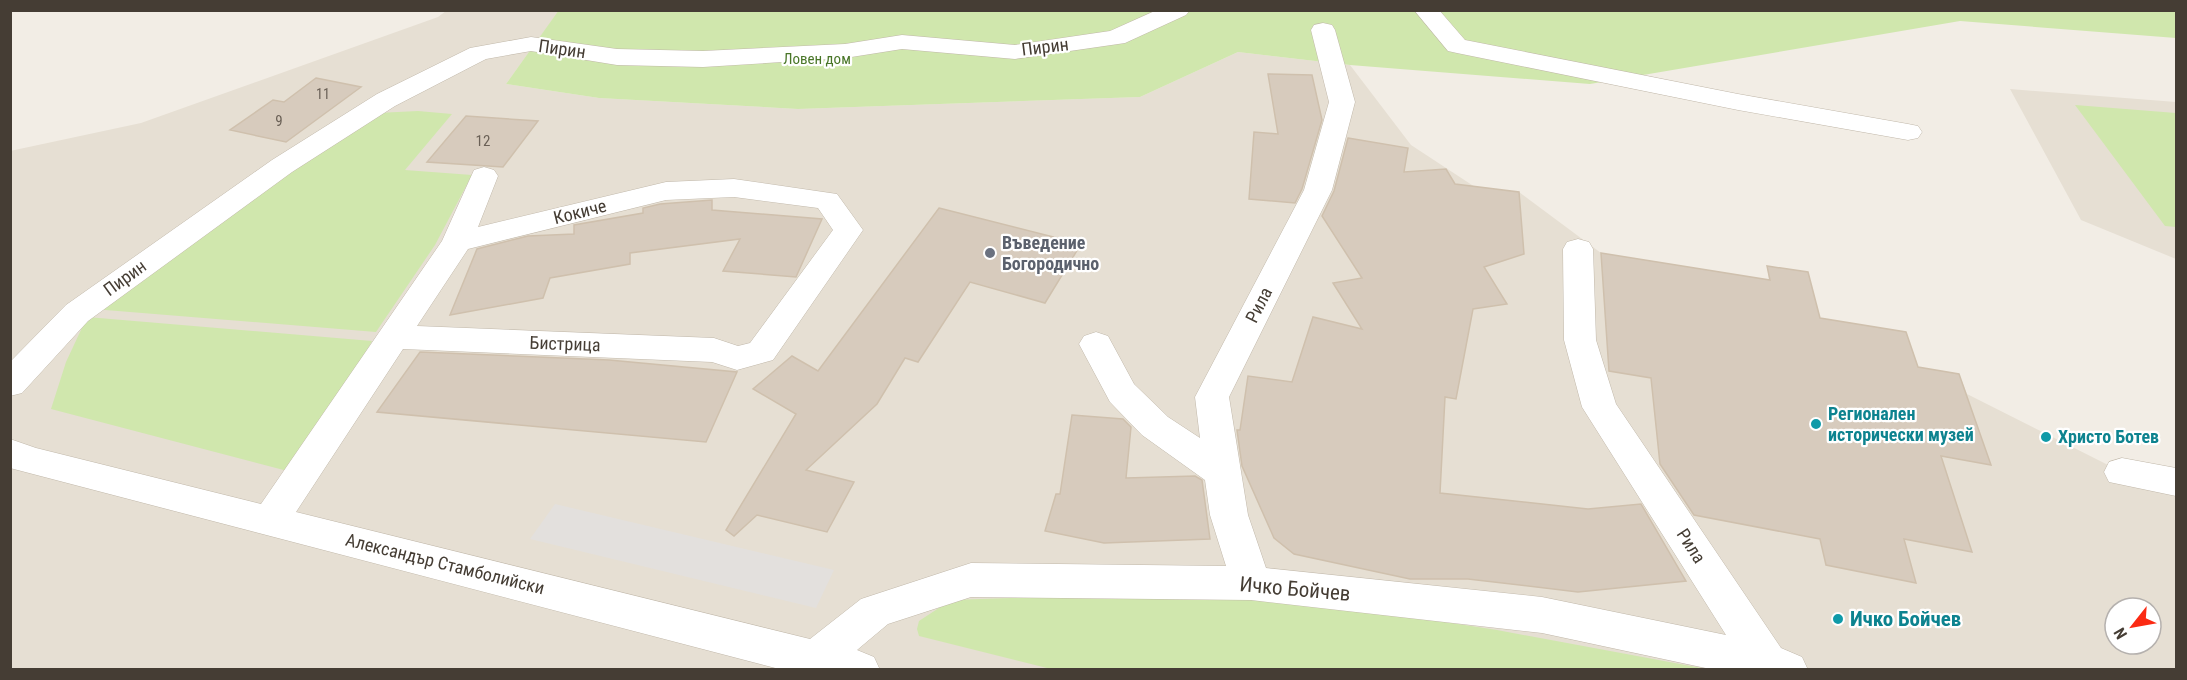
<svg xmlns="http://www.w3.org/2000/svg" width="2187" height="680" font-family="'Roboto Condensed',sans-serif">
<style>
.residential{fill:#e6dfd3;fill-rule:evenodd}
.green{fill:#d0e7ad}
.parking{fill:#e3e0dd}
.building{fill:#d7cbbd;stroke:#cfc0ad;stroke-width:1.5}
.lines{fill:none;stroke-linecap:round;stroke-linejoin:round}
.minor-casing{stroke:#c1b8aa;stroke-width:1}
.minor{fill:#fff;fill-rule:evenodd}
.worship-dot{fill:#6b7280;stroke:#fff;stroke-width:2}
.culture-dot{fill:#0f9aa8;stroke:#fff;stroke-width:2}
.labels{text-anchor:middle;stroke-width:4.5;stroke-linejoin:round;paint-order:stroke}
.far-number-label{font-size:14px;fill:#6a6056}
.far-park-label{font-size:15px;fill:#497628;stroke:#fff}
.number-label{font-size:15px;fill:#6a6056}
.street-label{font-size:18px;fill:#453d34;stroke:#fff}
.worship-label{font-size:18px;font-weight:bold;fill:#5b616d;stroke:#fff;text-anchor:start}
.culture-label{font-size:18px;font-weight:bold;fill:#0d838f;stroke:#fff;text-anchor:start}
.near-street-label{font-size:21px;fill:#453d34;stroke:#fff}
.near-culture-label{font-size:21px;font-weight:bold;fill:#0d838f;stroke:#fff;text-anchor:start}
</style>
<rect width="100%" height="100%" fill="#f2ede5"/>
<path class="residential" d="M446 11H559L506 84 599 98 798 109 1140 97 1238 52 1350 65 1411 145 1475 187 1519 192 1601 253 1769 280 1767 266 1808 272 1820 318 1906 332 1918 367 1959 374 1967 394 2122 472 2176 482V669H11L10 151 141 123 438 17ZM2115 608H2151V644H2115Z
M2010 89 2176 102V259L2081 220Z"/>
<path class="green" d="M559 10 2176 11V38L1960 21 1590 84 1350 65 1238 52 1140 97 798 109 599 98 506 84Z
M2075 105 2176 113V227L2165 226Z
M418 111 452 114 405 170 472 175 435 245 376 332 93 309 377 113Z
M87 317 372 341 299 474 51 409 66 362Z
M1238 590 1497 630 1707 669 1055 670 919 636 917 629 919 621 951 600Z"/>
<path class="parking" d="M555 504 834 570 816 608 530 539Z"/>
<path class="building" d="M1268 74 1312 75 1322 120 1302 189 1295 203 1249 199 1254 132 1278 134Z
M316 78 361 87 286 142 230 130 273 100 284 102Z
M466 116 538 121 503 167 427 162Z
M1348 138 1408 148 1404 172 1446 169 1455 184 1519 192 1524 254 1484 267 1507 304 1473 309 1456 399 1445 397 1440 493 1588 509 1641 504 1686 581 1578 592 1468 579H1410L1294 554 1274 538 1242 466 1237 430H1240L1248 376 1292 382 1313 317 1362 329 1333 283 1362 278 1322 216 1334 191Z
M712 200V210L822 219 796 277 723 271 740 239 630 253V264L550 278 543 298 450 315 477 249 528 236 574 234V225L643 213V208L660 204Z
M939 208 1081 244 1045 303 970 282 918 362 905 358 877 404 806 470 854 482 827 532 757 515 734 536 726 530 796 414 753 389 792 356 818 371Z
M1601 253 1770 280 1767 266 1808 272 1820 318 1906 332 1918 367 1959 374 1991 465 1941 456 1972 552 1904 539 1916 583 1826 565 1820 539 1694 515 1660 464 1651 378 1609 371Z
M420 352 609 360 737 372 706 442 377 412Z
M1072 415 1123 419 1131 427 1126 478 1195 476 1202 480 1210 539 1104 543 1045 531 1056 494H1060Z"/>
<g class="lines">
<g class="minor-casing">
<path id="minor" d="M1157 10H1190L1186 15 1125 43 1015 59 902 49 845 58 703 67 617 65 531 51 486 59 395 106 292 172 88 321 22 393 10 396V362L66 305 272 160 377 94 470 48 531 37 617 49 703 51 845 44 902 35 1015 45 1110 31Z
M1414 10H1439L1465 40 1738 94 1908 124 1918 126 1922 132 1918 138 1908 140 1738 110 1457 53 1448 51Z
M1323 23 1332 25 1335 30 1355 102 1332 190 1229 397 1248 515 1266 568 1542 597 1726 635 1582 407 1564 340 1563 249 1567 242 1578 239 1589 242 1593 249 1596 340 1616 404 1781 648 1802 657 1808 670H1715L1542 633 1251 600 971 597 888 624 857 650 874 657 880 670H783L10 468V439L36 448 261 504 442 241 474 170 484 167 494 170 498 176 478 227 666 182 734 179 837 194 863 230 773 360 737 370 712 362 403 349 296 512 810 639 861 599 971 563 1226 566 1210 515 1205 480 1142 435 1110 402 1079 344 1084 336 1096 332 1108 336 1134 384 1168 417 1200 438 1195 397 1304 190 1329 102 1311 30 1314 25ZM734 197 818 208 833 230 750 343 738 346 714 338 417 326 468 249 666 200Z
M2122 458 2176 468V496L2109 482 2104 472 2109 462Z"/>
</g>
<use href="#minor" class="minor"/>
</g>
<circle class="worship-dot" cx="990" cy="253" r="6"/>
<g class="culture-dot">
<circle cx="1816" cy="424" r="6"/>
<circle cx="2046" cy="437" r="6"/>
<circle cx="1838" cy="619" r="6"/>
</g>
<g class="labels">
<g class="far-number-label">
<text x="323" y="99">11</text>
</g>
<g class="far-park-label">
<text x="817" y="64">Ловен дом</text>
</g>
<g class="number-label">
<text x="279" y="126">9</text>
<text x="483" y="146">12</text>
</g>
<g class="street-label">
<text transform="translate(1045 47) rotate(-7)" y="6">Пирин</text>
<text transform="translate(562 49) rotate(8)" y="6">Пирин</text>
<text transform="translate(580 212) rotate(-14)" y="6">Кокиче</text>
<text transform="translate(125 278) rotate(-36)" y="6">Пирин</text>
<text transform="translate(1259 305) rotate(-63)" y="6">Рила</text>
<text transform="translate(565 344) rotate(2)" y="6">Бистрица</text>
<text transform="translate(1691 546) rotate(57)" y="6">Рила</text>
<text transform="translate(445 564) rotate(14)" y="6">Александър Стамболийски</text>
</g>
<g class="worship-label">
<text x="1002" y="249">Въведение<tspan x="1002" dy="21">Богородично</tspan></text>
</g>
<g class="culture-label">
<text x="1828" y="420">Регионален<tspan x="1828" dy="21">исторически музей</tspan></text>
<text x="2058" y="443">Христо Ботев</text>
</g>
<g class="near-street-label">
<text transform="translate(1295 589) rotate(5)" y="7">Ичко Бойчев</text>
</g>
<g class="near-culture-label">
<text x="1850" y="626">Ичко Бойчев</text>
</g>
</g>
<rect width="2187" height="680" fill="none" stroke="#453d34" stroke-width="24"/>
<g transform="translate(2133 626) rotate(239)"><circle r="28" fill="#ffffff" stroke="#b5b1ae" stroke-width="1.5"/>
<path d="M0-4.5L10 22L0 15L-10 22Z" fill="#fb2a13"/>
<text y="-9" font-size="16" font-weight="bold" text-anchor="middle" fill="#453d34">N</text>
</g>
</svg>
